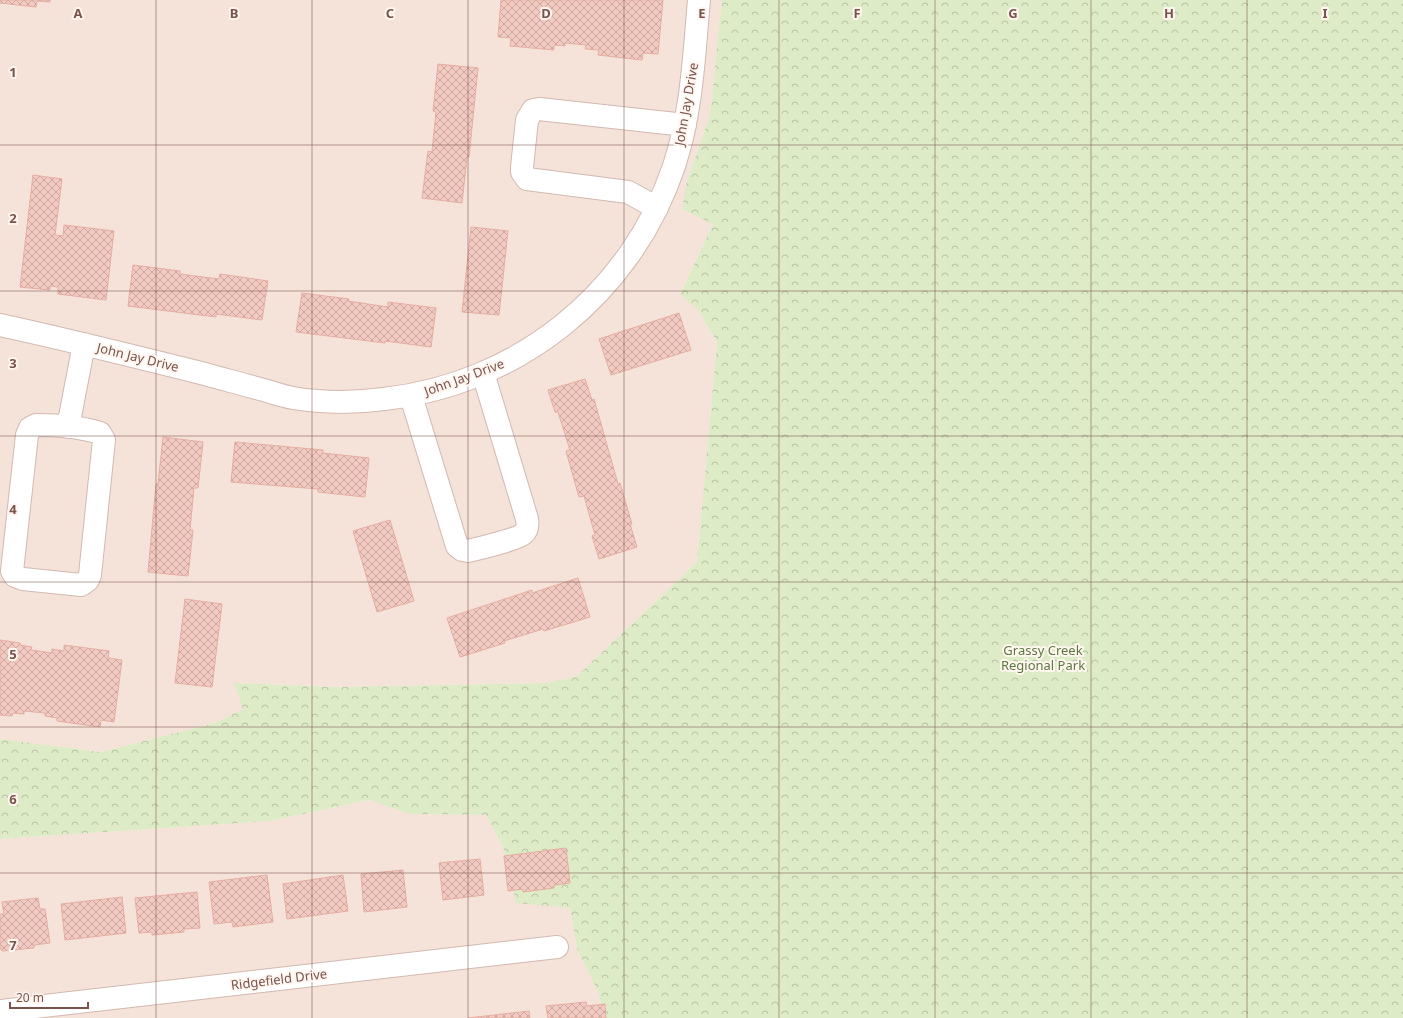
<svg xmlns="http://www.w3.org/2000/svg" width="1403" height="1018" font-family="'Noto Sans',sans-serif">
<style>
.residential{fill:#f5e2d8}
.forest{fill:url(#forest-crowns)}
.building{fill:url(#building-cross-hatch);stroke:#e6ada1}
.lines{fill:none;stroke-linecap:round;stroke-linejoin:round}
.minor-casing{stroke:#d2b9b1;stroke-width:24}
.minor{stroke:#fff;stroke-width:22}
.grid{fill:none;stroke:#79534c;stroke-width:1;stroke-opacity:0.55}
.labels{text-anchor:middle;stroke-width:4;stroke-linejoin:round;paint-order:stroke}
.street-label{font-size:13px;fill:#79534c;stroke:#fff6f0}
.park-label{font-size:13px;fill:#5c7941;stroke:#fff6f0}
.grid-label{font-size:13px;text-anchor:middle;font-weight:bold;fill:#79534c;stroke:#fff6f0;stroke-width:4;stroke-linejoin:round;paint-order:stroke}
</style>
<defs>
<pattern id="forest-crowns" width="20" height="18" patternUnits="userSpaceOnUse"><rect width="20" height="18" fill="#ddebc7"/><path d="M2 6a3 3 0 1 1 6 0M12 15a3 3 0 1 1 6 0" fill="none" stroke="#b8c1a4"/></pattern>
<pattern id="building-cross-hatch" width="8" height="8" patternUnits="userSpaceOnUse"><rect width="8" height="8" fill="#f3cac1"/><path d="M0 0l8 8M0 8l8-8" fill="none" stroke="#caa79f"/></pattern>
</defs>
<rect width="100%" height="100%" fill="#fdf1ea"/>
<path class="residential" d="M0 0H722L710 115 687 181 713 224 680 293 698 310 717 342 697 562 577 676 547 683 335 687 235 683 243 709 215 723 101 752 0 739Z
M369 800 410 814 486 815 503 847 517 902 570 908 577 949 598 992 605 1018H0V839L270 821Z"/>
<path class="forest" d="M722 0H1403V1018H605L598 992 577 949 570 908 516 903 503 847 486 815 410 814 369 800 270 821 0 839V739L101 752 215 723 243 709 234 683 335 687 547 683 577 676 697 562 717 342 698 310 680 294 713 224 682 209 687 181 710 115Z"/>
<path class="building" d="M0 0H50V2L37 1 36 7 0 3Z
M501 0H663L658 54 643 53 642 60 598 55 599 50 585 49 586 45 565 43V46L554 45V50L510 46 511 38 498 37Z
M438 64 478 68 469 157H467L462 203 422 198 428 151 432 152 436 112 433 111Z
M33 175 62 179 55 235 63 236 64 225 114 231 106 300 58 294V287L50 286V290L20 287Z
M471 227 508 231 499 315 462 312Z
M133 265 180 271V274L219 279 220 274 268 281 262 320 216 314V317L128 306Z
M302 293 349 299 348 301 388 307V302L436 308 431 347 385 341V343L296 332Z
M679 313 691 350 611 375 599 339Z
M585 379 592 400 594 399 618 484 620 483 632 524H630L637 547 599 559 592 536 595 535 584 496 579 497 566 451 570 450 558 412H555L548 390Z
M163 437 203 442 198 488H194L190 530H193L188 576 148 572 156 484H158Z
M235 442 323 450V453L369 458 365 497 318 492V489L231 482Z
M390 520 414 601 377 612 353 531Z
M578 578 590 617 544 631 543 629 504 641 505 643 460 657 447 618 532 590V593Z
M185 599 222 604 212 687 175 683Z
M0 640 20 643V645L32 647 31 650 52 653V649L64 651V645L109 651 108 658 122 660 114 722 101 720 100 727 57 721V718L45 716V713L24 711V714L13 713 12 716 0 715Z
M566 848 570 883 554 885V888L523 892V889L508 891 504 856Z
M480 859 484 895 443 900 439 863Z
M403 870 407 907 364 912 361 874Z
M267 875 273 922 233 927 232 922 214 924 209 882Z
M343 875 348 911 287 919 283 884Z
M197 892 200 928 184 929V932L152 935V932L139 933 135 898Z
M122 897 126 933 65 940 61 904Z
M38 898 40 909H45L50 943 34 945V948L2 951V949H0V914H4L2 902Z
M586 1002 587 1006 605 1004 606 1018H548L546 1006Z
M529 1011 530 1018H468Z"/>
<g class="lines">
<g class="minor-casing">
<path id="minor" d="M657 208 628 192 527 179 522 172V167L527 120 533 110 539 109 685 125
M0 325C69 340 137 357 205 374 222 379 239 383 256 388 268 391 281 396 293 398 323 403 354 403 384 399 518 384 631 294 674 166 692 112 694 55 699 0
M411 396 457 546 462 550 468 551C477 549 518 539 523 534 528 530 528 525 527 519L483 373
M36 425C55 425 81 427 100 433L104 440 90 575 88 580 81 585 23 579 15 576 12 571 27 435 30 428Z
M68 427 84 344
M0 1011 557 947"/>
</g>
<use href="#minor" class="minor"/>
</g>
<path class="grid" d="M156 0V1018M312 0V1018M468 0V1018M624 0V1018M779 0V1018M935 0V1018M1091 0V1018M1247 0V1018M0 145H1403M0 291H1403M0 436H1403M0 582H1403M0 727H1403M0 873H1403"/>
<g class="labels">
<g class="street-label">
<text transform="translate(686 104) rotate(-80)" y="5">John Jay Drive</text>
<text transform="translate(138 357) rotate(14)" y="5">John Jay Drive</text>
<text transform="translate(464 377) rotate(-20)" y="5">John Jay Drive</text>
<text transform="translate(279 979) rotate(-7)" y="5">Ridgefield Drive</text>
</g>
<g class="park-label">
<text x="1043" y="655">Grassy Creek<tspan x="1043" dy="15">Regional Park</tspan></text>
</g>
</g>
<g class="grid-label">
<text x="78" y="18">A</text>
<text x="234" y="18">B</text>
<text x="390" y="18">C</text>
<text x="546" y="18">D</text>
<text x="702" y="18">E</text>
<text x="857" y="18">F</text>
<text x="1013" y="18">G</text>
<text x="1169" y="18">H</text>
<text x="1325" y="18">I</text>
<text x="13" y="77">1</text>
<text x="13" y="223">2</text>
<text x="13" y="368">3</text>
<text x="13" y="514">4</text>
<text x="13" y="659">5</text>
<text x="13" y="804">6</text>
<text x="13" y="950">7</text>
</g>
<path d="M10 1002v6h78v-6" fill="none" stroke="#79534c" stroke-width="2"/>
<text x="16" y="1002" font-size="12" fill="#79534c" stroke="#fff6f0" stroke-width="3" paint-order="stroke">20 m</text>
</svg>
